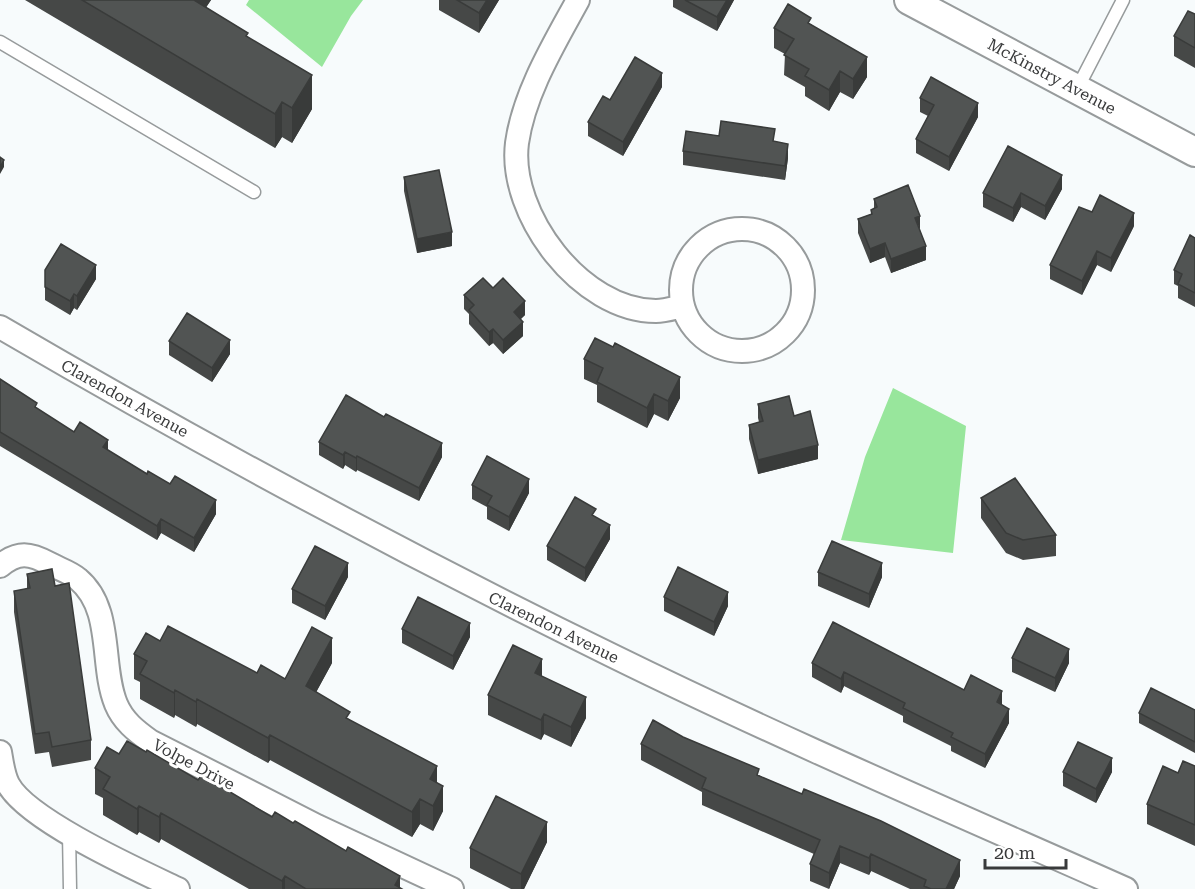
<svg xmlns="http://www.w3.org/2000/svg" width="1195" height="889" font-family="'Roboto Serif',serif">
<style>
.green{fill:#98e69c}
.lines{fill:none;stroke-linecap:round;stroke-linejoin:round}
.service-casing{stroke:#979b9c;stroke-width:15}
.minor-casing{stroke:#979b9c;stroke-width:26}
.tertiary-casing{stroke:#979b9c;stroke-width:32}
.service{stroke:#fff;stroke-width:12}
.minor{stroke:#fff;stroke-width:22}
.tertiary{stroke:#fff;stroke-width:28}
.wall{fill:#464847}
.shaded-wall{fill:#393b3a}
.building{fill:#515453;stroke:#393b3a;stroke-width:1.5}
.labels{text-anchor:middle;stroke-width:6;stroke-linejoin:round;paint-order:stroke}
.street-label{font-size:16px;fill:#393a3b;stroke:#fff}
</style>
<rect width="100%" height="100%" fill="#f7fbfc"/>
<path class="green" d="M249 0H363L351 16 322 67 246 5Z
M893 388 966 426 953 553 841 540 865 457Z"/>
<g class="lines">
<g class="service-casing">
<path id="service" d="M0 42 254 192
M1077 89 1123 0
M69 833 70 889"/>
</g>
<g class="minor-casing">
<path id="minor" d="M578 0C554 44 524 93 517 143 508 214 581 311 656 311 665 311 674 308 683 306
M681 290a61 61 0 1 1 122 0a61 61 0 1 1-122 0Z
M0 327C200 444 405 554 613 656 782 739 955 813 1126 889
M0 566C18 551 30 553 50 564 59 569 70 572 78 579 114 609 100 665 116 704 123 721 136 731 150 741L317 826 452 889
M0 752C2 763 3 774 8 784 27 820 138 870 178 889"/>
</g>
<g class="tertiary-casing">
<path id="tertiary" d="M909 0 1195 152"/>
</g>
<use href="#service" class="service"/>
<use href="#minor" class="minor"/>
<use href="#tertiary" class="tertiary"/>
</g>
<path class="wall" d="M25 0H211L206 7 248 38 312 109 292 143 282 137 275 148Z
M439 0H499L479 33 439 10Z
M673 0H734L717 31 673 7Z
M1195 14V68L1174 56V36Z
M811 24 867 77 853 99 840 92 829 111 805 96V87L784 75 785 54 774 48V28Z
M662 87 623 156 588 136V122L610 100Z
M920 98 978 117 949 171 916 153V139L928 116 920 112Z
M719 136 775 142 788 158 785 180 683 165V151Z
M404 177 452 246 417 253 404 191Z
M1062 189 1045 220 1021 207 1013 222 983 207V193Z
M874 199 920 230 926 260 891 273 885 257 870 263 858 233V219L871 214V210L874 209Z
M1134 226 1111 272 1097 265 1082 295 1050 279V265Z
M1195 238V307L1178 298V286L1174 284V270Z
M45 270 96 279 77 310 74 308 70 315 45 300Z
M493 288 525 315 520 319 523 336 503 354 493 343 489 346 469 324V314L464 309V295Z
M169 341 230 354 212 382 169 355Z
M584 359 680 398 668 421 654 414 647 428 597 402V385L584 379Z
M0 379 37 409 74 432 108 450 147 474 216 514 194 552 161 533 157 540 0 446Z
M758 404 794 416 818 459 758 474 749 439V425L759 422 758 418Z
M319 442 442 457 419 501 357 470 356 472 345 465 343 469 319 455Z
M472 485 529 493 509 531 487 519V507L472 499Z
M981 498 1056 535V556L1023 560 1006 553 981 518Z
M596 517 610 539 585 582 547 560V546Z
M818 572 882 577 869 608 818 586Z
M27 574 55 586 91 740V760L52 767 49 752 35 754 14 612V591L27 589Z
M348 577 325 620 292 603V589Z
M664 597 728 606 714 636 664 611Z
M402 629 470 637 453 670 402 643Z
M160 641 257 673 285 679 332 663 316 692 350 720 437 783 443 811 433 831 420 824 412 837 270 760 268 763 197 724 196 727 175 715 174 718 140 699V682L134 679V654Z
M1012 658 1069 663 1055 692 1012 672Z
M812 663 964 690 1002 705 1009 723 985 768 951 751V746L903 722V716L844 686 841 693 812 677Z
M542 676 586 718 571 747 544 734 541 740 488 715V695Z
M1195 710V753L1139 723V713Z
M683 737 960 876 954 889H910L871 871 869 875 840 863 829 889 810 881V864L814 854 702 805V792L641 760V744Z
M146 752 198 780 272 817 402 889H249L161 839 159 843 139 832 137 835 103 815V798L95 794V768L119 754Z
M1195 766V846L1147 824V804L1178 773Z
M1063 772H1112L1096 803 1063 786Z
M547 842 524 889H511L470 868V848Z"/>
<path class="shaded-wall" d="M190 0H211L190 32Z
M487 0H499L479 33V13Z
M727 0H734L717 31V17Z
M867 57V77L853 99V79Z
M840 71V92L829 111V90Z
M662 73V87L623 156V142Z
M312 75V109L292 143V108Z
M282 102V137L275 148V114Z
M978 103V117L949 171V157Z
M788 144V158L785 180V166Z
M4 160V167L0 174V167Z
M1062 175V189L1045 220V206Z
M1021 193V207L1013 222V208Z
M1134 213V226L1111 272V258Z
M920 216V230L915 218Z
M452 232V246L417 253V239Z
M885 243V257L870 263V249Z
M926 246V260L891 273V259Z
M1097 251V265L1082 295V281Z
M96 265V279L77 310V296Z
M74 294V308L70 315V301Z
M525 301V315L514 326V312Z
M523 322V336L503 354V340Z
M493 329V343L489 346V332Z
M230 340V354L212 382V368Z
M680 377V398L668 421V401Z
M654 394V414L647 428V408Z
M108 440V454L103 447Z
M442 443V457L419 501V488Z
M818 445V459L758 474V460Z
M345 452V465L343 469V455Z
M357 456V470L356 472V458Z
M529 479V493L509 531V517Z
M216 500V514L194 552V538Z
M161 519V533L157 540V526Z
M610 525V539L585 582V568Z
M348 563V577L325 620V606Z
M882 563V577L869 608V594Z
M728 592V606L714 636V622Z
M470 623V637L453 670V656Z
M332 638V663L306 711V686Z
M1069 649V663L1055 692V678Z
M542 659V679L535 673Z
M844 672V686L841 693V679Z
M175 690V715L174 718V693Z
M1002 691V705L997 716V702Z
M586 697V718L571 747V727Z
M197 699V724L196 727V702Z
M1009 709V723L985 768V754Z
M544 714V734L541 740V720Z
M270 735V760L268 763V738Z
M1112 758V772L1096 803V789Z
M437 766V791L430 779Z
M443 786V811L433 831V806Z
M420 799V824L412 837V812Z
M139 806V832L137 835V809Z
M161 813V839L159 843V817Z
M547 822V842L524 889H521V874Z
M840 846V863L829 889V873Z
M871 854V871L869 875V858Z
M960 860V876L954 889H946Z
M285 876V889H282V881Z
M400 876V889L395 885Z"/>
<path class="building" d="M82 0H194L248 33 246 36 312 75 292 108 282 102 275 114Z
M457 0H487L479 13Z
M685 0H727L717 17Z
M788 4 811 18 808 23 867 57 853 79 840 71 829 90 805 76 809 69 784 55 794 39 774 28Z
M1188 11 1195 14V48L1174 36Z
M635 57 662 73 623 142 588 122 603 96 610 100Z
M931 77 978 103 949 157 916 139 934 105 920 98Z
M721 121 775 129 773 141 788 144 785 166 683 151 686 131 719 136Z
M1008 146 1062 175 1045 206 1021 193 1013 208 983 193Z
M0 157 4 160 0 167Z
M439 170 452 232 417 239 404 177Z
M908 185 920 216 915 218 926 246 891 259 885 243 870 249 858 219 872 214 871 210 877 207 874 199Z
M1100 195 1134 213 1111 258 1097 251 1082 281 1050 265 1079 207 1092 212Z
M1190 235 1195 238V293L1178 284 1182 274 1174 270Z
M61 244 96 265 77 296 74 294 70 301 45 287V270Z
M483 278 493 288 503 278 525 301 514 312 523 322 503 340 493 329 489 332 469 310 474 305 464 295Z
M187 313 230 340 212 368 169 341Z
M595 338 613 347 615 343 680 377 668 401 654 394 647 408 597 382 603 368 584 359Z
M0 379 37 403 35 407 74 432 80 422 108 440 103 447 147 474 148 471 170 484 175 476 216 500 194 538 161 519 157 526 0 432Z
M346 395 384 417 386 414 442 443 419 488 357 456 356 458 345 452 343 455 319 442Z
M789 396 794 416 810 411 818 445 758 460 749 425 763 421 758 404Z
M487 456 529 479 509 517 487 505 492 496 472 485Z
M1015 478 1056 535 1023 540 1006 533 981 498Z
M575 497 596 509 592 515 610 525 585 568 547 546Z
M832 541 882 563 869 594 818 572Z
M315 546 348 563 325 606 292 589Z
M678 567 728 592 714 622 664 597Z
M52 569 55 586 69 583 91 740 52 747 49 732 35 734 14 591 30 588 27 574Z
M418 597 470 623 453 656 402 629Z
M833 622 964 690 971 675 1002 691 997 702 1009 709 985 754 951 737 953 733 903 708 905 703 844 672 841 679 812 663Z
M168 626 257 673 261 665 285 679 312 627 332 638 306 686 350 712 346 718 437 766 430 779 443 786 433 806 420 799 412 812 270 735 268 738 197 699 196 702 175 690 174 693 140 674 147 661 134 654 146 633 160 641Z
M1027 628 1069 649 1055 678 1012 658Z
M513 645 542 659 535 673 586 697 571 727 544 714 541 720 488 695Z
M1151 688 1195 710V742L1139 713Z
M653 720 683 737 759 769 757 775 802 794 804 789 881 821 960 860 946 889H931L924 886 926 880 871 854 869 858 840 846 829 873 810 864 820 840 702 788 706 778 641 744Z
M127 741 146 752 147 750 198 780 201 776 220 786 272 817 275 812 293 823 295 821 346 851 348 847 400 876 395 885 402 889H306L285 876 282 881 161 813 159 817 139 806 137 809 103 789 110 777 95 768 107 747 119 754Z
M1078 742 1112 758 1096 789 1063 772Z
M1183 761 1195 766V825L1147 804 1163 766 1178 773Z
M496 796 547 822 521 874 470 848Z"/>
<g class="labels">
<g class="street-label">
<text transform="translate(1052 76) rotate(28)" y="6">McKinstry Avenue</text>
<text transform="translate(125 398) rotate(29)" y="6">Clarendon Avenue</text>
<text transform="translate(554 627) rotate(26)" y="6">Clarendon Avenue</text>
<text transform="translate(194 764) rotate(28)" y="6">Volpe Drive</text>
</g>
</g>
<path d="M985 859v9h81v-9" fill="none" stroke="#393a3b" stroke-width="3"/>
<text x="994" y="859" font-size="18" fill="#393a3b" stroke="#ffffff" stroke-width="4.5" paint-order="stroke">20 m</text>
</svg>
